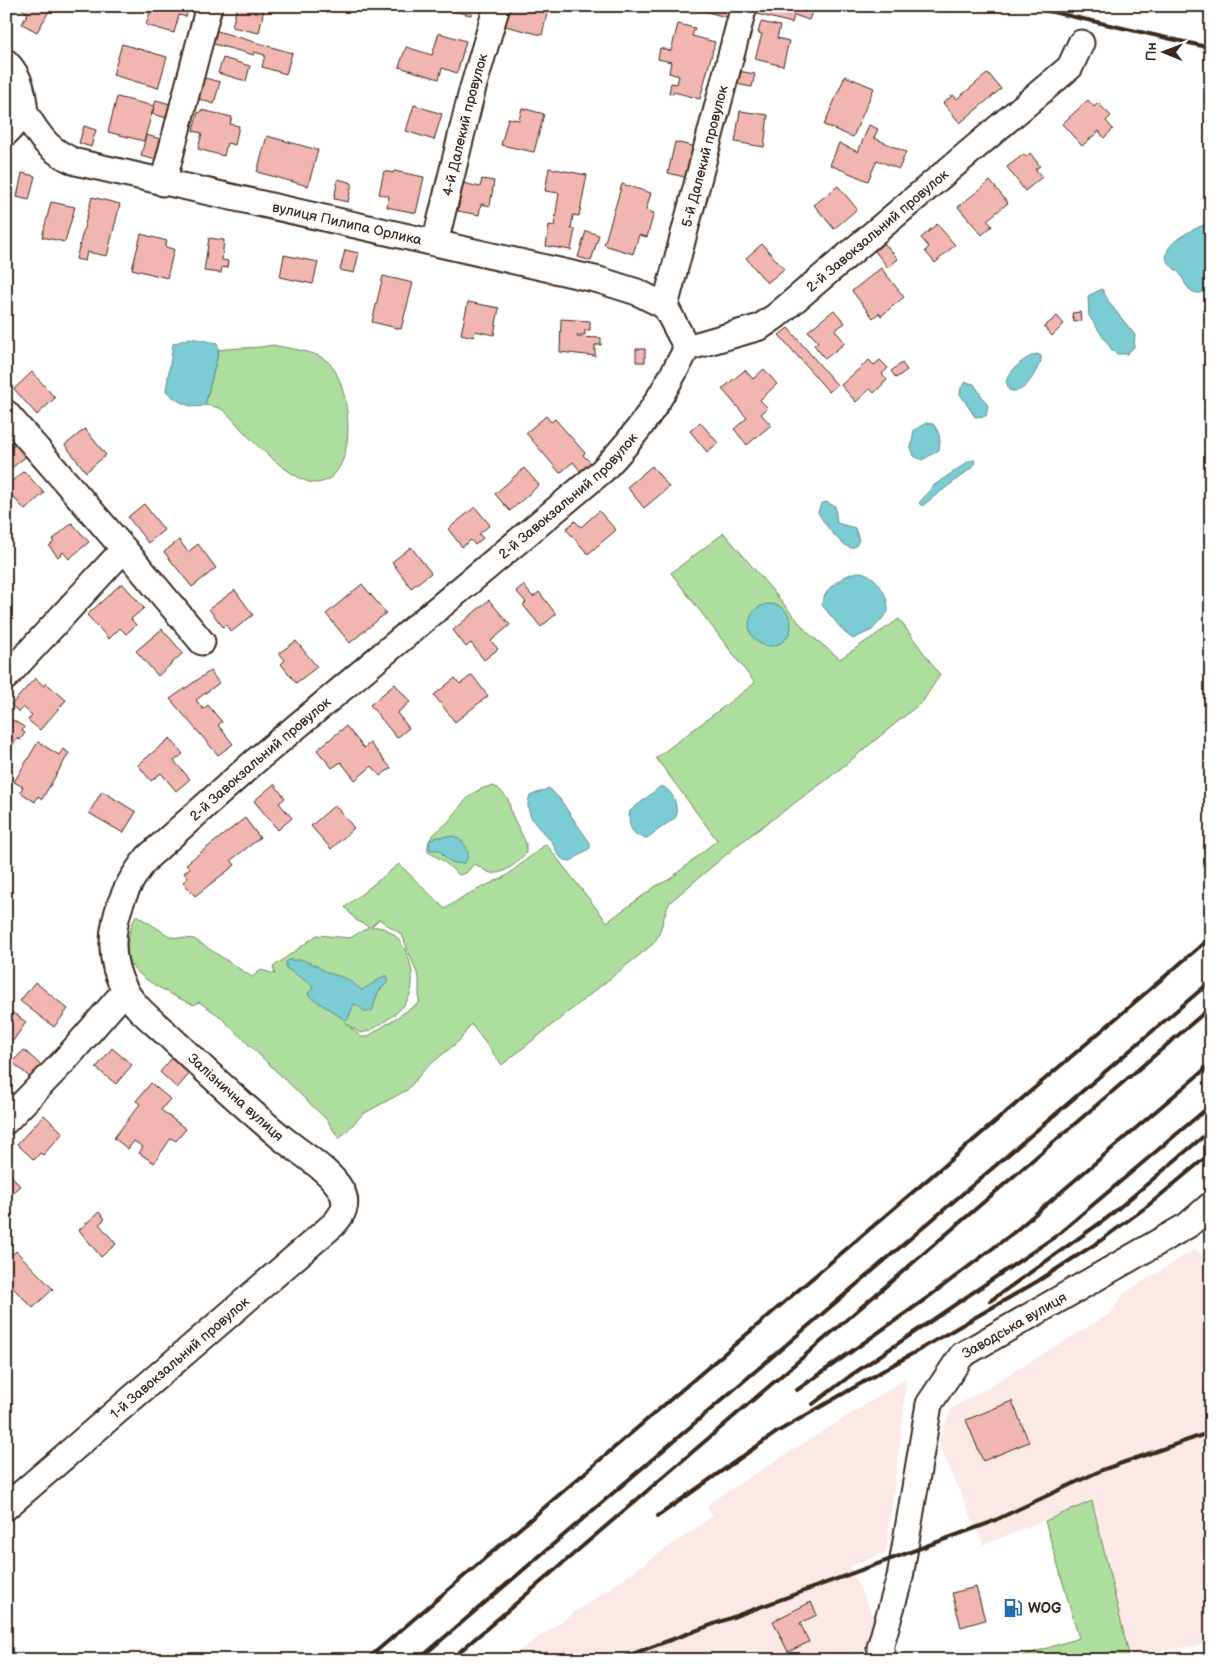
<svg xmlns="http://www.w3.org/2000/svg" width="1217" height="1666" font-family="'Balsamiq Sans',sans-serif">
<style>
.built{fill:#fbe9e8}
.green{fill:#adde9e;stroke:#74845e;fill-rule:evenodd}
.water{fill:#7bccd3;stroke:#618b8b}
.building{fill:#f1b5b2;stroke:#3b2a1e}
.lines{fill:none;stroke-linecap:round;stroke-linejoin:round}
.minor-casing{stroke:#3b2a1e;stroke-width:29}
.minor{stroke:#fff;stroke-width:25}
.rail{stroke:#3b2a1e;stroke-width:4}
.labels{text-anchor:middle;stroke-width:4.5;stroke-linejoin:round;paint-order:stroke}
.street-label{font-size:14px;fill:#3b2a1e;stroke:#fff}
.poi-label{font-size:14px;font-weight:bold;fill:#3b2a1e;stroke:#fff;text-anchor:start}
</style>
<rect width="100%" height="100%" fill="#fff"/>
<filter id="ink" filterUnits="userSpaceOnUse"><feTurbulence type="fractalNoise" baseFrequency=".02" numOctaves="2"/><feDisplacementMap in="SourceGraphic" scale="10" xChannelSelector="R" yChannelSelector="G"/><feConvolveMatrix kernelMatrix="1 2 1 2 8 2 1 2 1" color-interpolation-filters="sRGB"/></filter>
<g filter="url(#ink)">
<path class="built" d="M1211 1246V1644L1129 1655 1092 1501 983 1545 938 1442 951 1409 1111 1313 1123 1294 1195 1249 1201 1254Z
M906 1379 903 1418 886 1552 849 1567 874 1617 873 1634 860 1660H506L713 1516 708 1510V1505L712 1501Z"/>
<path class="green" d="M273 345C289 349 314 350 327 361 352 382 361 478 317 483 298 485 257 446 244 432 237 425 231 416 223 410 218 407 211 406 205 405L219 350C237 347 255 349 273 345Z
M724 533 808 633 840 659 899 619 940 675 923 701 829 778 740 843 670 902C662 916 663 933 652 945L502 1065 471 1024 460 1040 426 1068 407 1090 363 1114 339 1139 327 1120 218 1015 199 1002 194 1005C177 998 136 978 129 961 124 946 130 928 136 915L171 937 194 939 252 977 261 970 275 974 273 967 317 935 350 938 369 927 356 920 345 907 399 864 445 909 464 896 506 876 546 844 607 922 656 886 670 879 717 840 656 758 755 683 671 573ZM379 919 402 935 419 978V1003L367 1037H361L344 1022 360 1033C370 1032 376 1027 384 1022 394 1015 404 1008 409 997 420 971 402 923 371 927Z
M492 786 498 788 508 799 512 815 526 843V853C518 862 501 878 488 872 483 870 480 866 474 864L466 873 459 875 442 860 428 852C426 836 438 832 448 822 461 807 469 789 492 786Z
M1092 1501 1129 1655 1108 1660H1009L1079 1638 1045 1521Z"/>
<path class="water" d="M1211 222V286C1207 289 1202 294 1197 293 1189 292 1185 284 1182 277 1178 270 1170 267 1167 260 1161 242 1198 227 1211 222Z
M1102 289 1110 304 1135 335 1134 347 1127 354H1117L1112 350 1089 316 1088 296Z
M190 338 217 343 219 350 205 405C192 411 175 400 166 391L173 344Z
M1037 354 1041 356V361C1035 373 1025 396 1009 390L1006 381C1011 369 1025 357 1037 354Z
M966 382 974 384 988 406 986 416 975 417 960 394 961 388Z
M926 423 933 424C940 433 941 439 939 450L922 460 914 456 911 448 914 430Z
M975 460 973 467 922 506 919 503 933 486 969 461Z
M826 502 835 506 837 523 855 528 859 540 856 546 851 548C840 545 823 523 818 512L821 504Z
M858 572C875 572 889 595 888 612L872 630 853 639 845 633 822 605C823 589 843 575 858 572Z
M749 625a21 21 0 1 1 42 0a21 21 0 1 1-42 0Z
M661 786C673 790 678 805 676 817L647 838C632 838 627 824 630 811Z
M549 788 559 798 590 843V848L571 861C555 860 559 850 550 840 540 829 522 814 530 796Z
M454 836C465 841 473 853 464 863 453 865 445 860 440 850H430L429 841 437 837Z
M289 960H303L317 966 324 971 347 979 362 990 386 975 388 982 378 992 372 1011C361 1015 363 1006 354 1004L348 1019 345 1020 309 996 308 993 313 989 311 984 286 968V962Z"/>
<path class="building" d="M17 6H52L37 32 22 24 28 13Z
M152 6H189L186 17 179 15 174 33 146 25Z
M237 6 264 9 259 33 232 27Z
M444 6H473L471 15 443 9Z
M510 6H549L542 35 505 26Z
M696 6H733L730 18 696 9Z
M755 6H805L813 9 809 20 794 15 792 23 753 13Z
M761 22 780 26 777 38 789 41 783 66 755 59 762 34 758 33Z
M678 24 695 28 692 36 715 42 700 99 674 92 673 94 669 93 671 83 677 84 679 76 669 73 671 62 658 59 660 48 671 51Z
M214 30 292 53 286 74 262 67 265 55 254 52V55L210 43Z
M439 33 466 41 457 73 442 68 439 79 399 67 406 47 432 55Z
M122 44 167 57 158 88 113 75Z
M223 58 250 66 246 81 218 73Z
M738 71 755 74 752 87 736 84Z
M988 73 1001 89 960 123 943 103 953 95 957 99Z
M845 76 874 88 853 137 824 125Z
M201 77 220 82 214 104 196 98Z
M117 97 154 106 144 141 108 132Z
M156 100 174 105 171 119 152 114Z
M1088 100 1094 107 1098 103 1111 116 1106 121 1113 129 1104 138 1099 131 1082 146 1062 124Z
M414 105 442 114 434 140 406 131Z
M522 108 544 114 534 152 501 145 508 118 519 120Z
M201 110 232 117 230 124 239 126 235 145 227 143 224 156 198 149 202 133 193 131 198 112 200 113Z
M740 111 768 115 764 147 735 142Z
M869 125 878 129 874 138 906 152 899 169 877 160 868 181 830 165 839 143 858 152Z
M84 126 96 130 91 147 79 143Z
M146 135 165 140 160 161 141 156Z
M267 136 318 150 308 186 257 172Z
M675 142 696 147 688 178 668 173Z
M1030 153 1040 166 1035 169 1042 177 1025 191 1007 167 1024 154 1026 157Z
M549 168 587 175 579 216 573 215 571 229H575L571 250 546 246 549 225 554 226 559 193 545 191Z
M384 171 393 173 394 171 424 177 416 213 387 207 389 196 379 194Z
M22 173 35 176 29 200 17 197Z
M338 179 352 183 348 202 334 199Z
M482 179 494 181 490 206 481 204 479 215 458 211 463 183 480 187Z
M990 181 1008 203 987 220 992 226 982 235 958 207Z
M622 184 651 193 646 210 654 213 647 237 639 235 633 254 604 245Z
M838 186 857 209 834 229 814 205Z
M92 197 120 204 107 256 87 252 85 261 76 259Z
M51 202 75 207 65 242 42 237Z
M937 224 955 245 935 263 925 251 929 247 921 238Z
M586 231 599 235 591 261 578 257Z
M141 234 167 241 165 247 174 249 167 278 132 269Z
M209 238 224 240 222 260 228 261 227 268 222 267 221 273 204 271Z
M884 243 898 259 888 268 875 251Z
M762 244 784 269 767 283 746 258Z
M345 250 359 253 354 273 340 270Z
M284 255 318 262 313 284 280 277Z
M881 268 904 297 881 316 879 313 873 318 852 291Z
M383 276 413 283 401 329 372 322Z
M468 302 499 308 494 335 475 331 474 337 461 334Z
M834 310 845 323 835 330 845 343 825 359 814 345 818 342 808 331Z
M1080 312 1081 321 1074 322 1072 313Z
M1057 316 1064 324 1052 336 1044 327Z
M561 319 590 321V330H585V335H577V337L601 338V345H595V356L560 352Z
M788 328 837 385 829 392 779 335Z
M636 349H645V362H636Z
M869 360 874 365 880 360 888 368 882 374 887 380 874 393 870 389 856 402 841 385Z
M902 363 907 370 896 378 891 371Z
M764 369 777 384 760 400 768 408 761 414 771 425 747 445 734 429 747 418 722 389 745 370 753 379Z
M32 372 55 398 37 415 14 389Z
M546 416 551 422 555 419 585 453 583 455 591 463 581 472 573 462 560 473 526 433Z
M700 422 718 443 707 452 690 431Z
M85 429 106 455 86 472 65 445Z
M18 441 29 454 9 470 6 467V451Z
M652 466 669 487 644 508 627 487Z
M524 468 539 485 510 511 495 494Z
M24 471 44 493 25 510 6 489V486Z
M144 504 164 530 148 543 128 517Z
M475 507 490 525 479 534 483 538 475 545 471 540 462 547 448 529Z
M599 511 616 530 588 554 566 529 575 521 581 527Z
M72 523 89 542 69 559 63 552 58 557 49 546 54 542 52 540Z
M179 540 188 552 198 544 216 568 192 587 164 552Z
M411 547 431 573 411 588 392 562Z
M122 583 144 608 131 619 136 625 126 634 120 628 109 639 87 615Z
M362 584 386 613 350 643 326 614Z
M523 585 533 597 539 592 556 614 541 627 523 605 526 602 516 591Z
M235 590 253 615 231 632 226 625 223 627 209 609Z
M489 600 510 625 491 641 498 649 484 660 471 643 466 647 453 630Z
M162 629 183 653 158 676 136 651Z
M296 641 317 667 296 683 281 664 285 660 279 653Z
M210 671 219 683 196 700 203 709 208 705 222 722 218 725 233 744 218 755 170 699Z
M472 675 488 696 455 722 434 695 455 678 460 684Z
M35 678 44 686 46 683 66 700 40 730 28 720 32 715 23 707 19 712 11 705Z
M395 684 410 702 397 713 409 728 397 738 370 705Z
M6 716 24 727 22 731 25 733 20 740 17 738 6 757Z
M346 726 364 748 370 743 391 768 380 776 372 766 355 780 341 762 332 768 317 750Z
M170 738 183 754 174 761 190 779 176 791 161 773 151 781 138 765Z
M38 742 59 755 63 749 69 753 42 799 38 796 35 802 20 792 23 787 14 782Z
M274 784 285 798 279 803 292 818 278 830 254 801Z
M102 791 136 812 123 833 89 813Z
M335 805 354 828 331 849 311 826Z
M245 818 260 838 231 860 235 865 195 896 183 882 188 878 184 873 190 868 186 864Z
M35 982 68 1009 54 1027 20 1001Z
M6 1008 26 1022 13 1041 6 1036Z
M112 1048 132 1065 116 1084 96 1068Z
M24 1050 43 1067 32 1079 12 1062Z
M174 1056 192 1071 177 1088 160 1072Z
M151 1083 170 1099 161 1110 186 1129 176 1141 171 1138 154 1163 139 1153 143 1147 134 1141 128 1149 114 1138 140 1104 136 1101Z
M44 1115 63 1133 43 1155 40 1153 34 1160 17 1144Z
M6 1169 20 1186 6 1198Z
M99 1212 105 1219 99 1224 116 1244 101 1257 79 1230Z
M16 1251 53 1289 33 1308 6 1281V1261Z
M1012 1401 1029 1442 983 1461 966 1420Z
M976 1587 985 1620 961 1627 952 1593Z
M811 1602 817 1615 800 1623 809 1642 788 1652 773 1621Z"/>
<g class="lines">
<g class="minor-casing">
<g id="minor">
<path d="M6 62C21 77 23 93 25 113"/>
<path id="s1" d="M6 133 25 113C40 138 49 151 76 162L599 280 637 292 665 306 687 348"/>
<path d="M163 183 209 6"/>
<path id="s2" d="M435 243 472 91 497 6"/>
<path id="s3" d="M665 306 744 6"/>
<path d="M6 413 124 549 6 677"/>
<path d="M124 549 202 642"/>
<path d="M6 1121 64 1061 125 991"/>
<path id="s4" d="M6 1507 334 1224C343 1214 349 1204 341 1190 331 1171 299 1152 282 1138 244 1107 208 1073 172 1039 157 1024 135 1009 125 990 100 946 117 894 148 857L253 763 602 471C642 430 661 398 687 348L760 327 776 316 1070 67 1081 43"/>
<path id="s5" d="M884 1660 880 1648 900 1577 929 1404 962 1355 1188 1225 1211 1205"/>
</g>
</g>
<use href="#minor" class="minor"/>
<path class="rail" d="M1026 6 1211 48
M990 1301 1107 1218 1211 1130
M797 1390 927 1298 1013 1233 1211 1064
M813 1404 850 1376 1056 1236 1211 1105
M658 1516 777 1432 1038 1281 1100 1241 1145 1208 1211 1153
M366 1660 1211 937
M418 1660 1211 981
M450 1660 1211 1007
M616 1660 989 1523 1102 1470 1211 1432"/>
</g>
</g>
<defs>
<g id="fuel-bare" transform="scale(1.5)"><path d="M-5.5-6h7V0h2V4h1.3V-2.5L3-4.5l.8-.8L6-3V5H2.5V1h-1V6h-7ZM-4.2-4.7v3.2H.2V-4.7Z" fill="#1f6fb2" stroke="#fff" stroke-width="2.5" paint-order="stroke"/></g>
</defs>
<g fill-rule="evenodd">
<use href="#fuel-bare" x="1013" y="1608"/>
</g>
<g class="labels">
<g class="street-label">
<text dy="5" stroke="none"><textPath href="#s2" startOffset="122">4-й Далекий провулок</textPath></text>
<text dy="5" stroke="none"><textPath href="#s3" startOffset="155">5-й Далекий провулок</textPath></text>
<text dy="5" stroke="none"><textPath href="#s1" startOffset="378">вулиця Пилипа Орлика</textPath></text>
<text dy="5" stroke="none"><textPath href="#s4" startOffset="1884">2-й Завокзальний провулок</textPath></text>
<text dy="5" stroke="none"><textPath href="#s4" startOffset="1464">2-й Завокзальний провулок</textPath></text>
<text dy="5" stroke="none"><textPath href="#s4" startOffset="1059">2-й Завокзальний провулок</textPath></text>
<text transform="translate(236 1097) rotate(42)" y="5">Залізнична вулиця</text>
<text dy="5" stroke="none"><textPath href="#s5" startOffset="381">Заводська вулиця</textPath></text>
<text dy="5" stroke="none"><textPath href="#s4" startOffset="229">1-й Завокзальний провулок</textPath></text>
</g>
<g class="poi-label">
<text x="1028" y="1613">WOG</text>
</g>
</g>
<rect width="1217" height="1666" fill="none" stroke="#fff" stroke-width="25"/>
<rect x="12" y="12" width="1192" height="1641" fill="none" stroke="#3b2a1e" stroke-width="2" filter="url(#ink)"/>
<g transform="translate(1164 52) rotate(271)" stroke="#ffffff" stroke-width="4" paint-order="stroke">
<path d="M0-4L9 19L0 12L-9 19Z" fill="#3b2a1e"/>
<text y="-8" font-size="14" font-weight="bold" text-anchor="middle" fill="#3b2a1e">Пн</text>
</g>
</svg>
